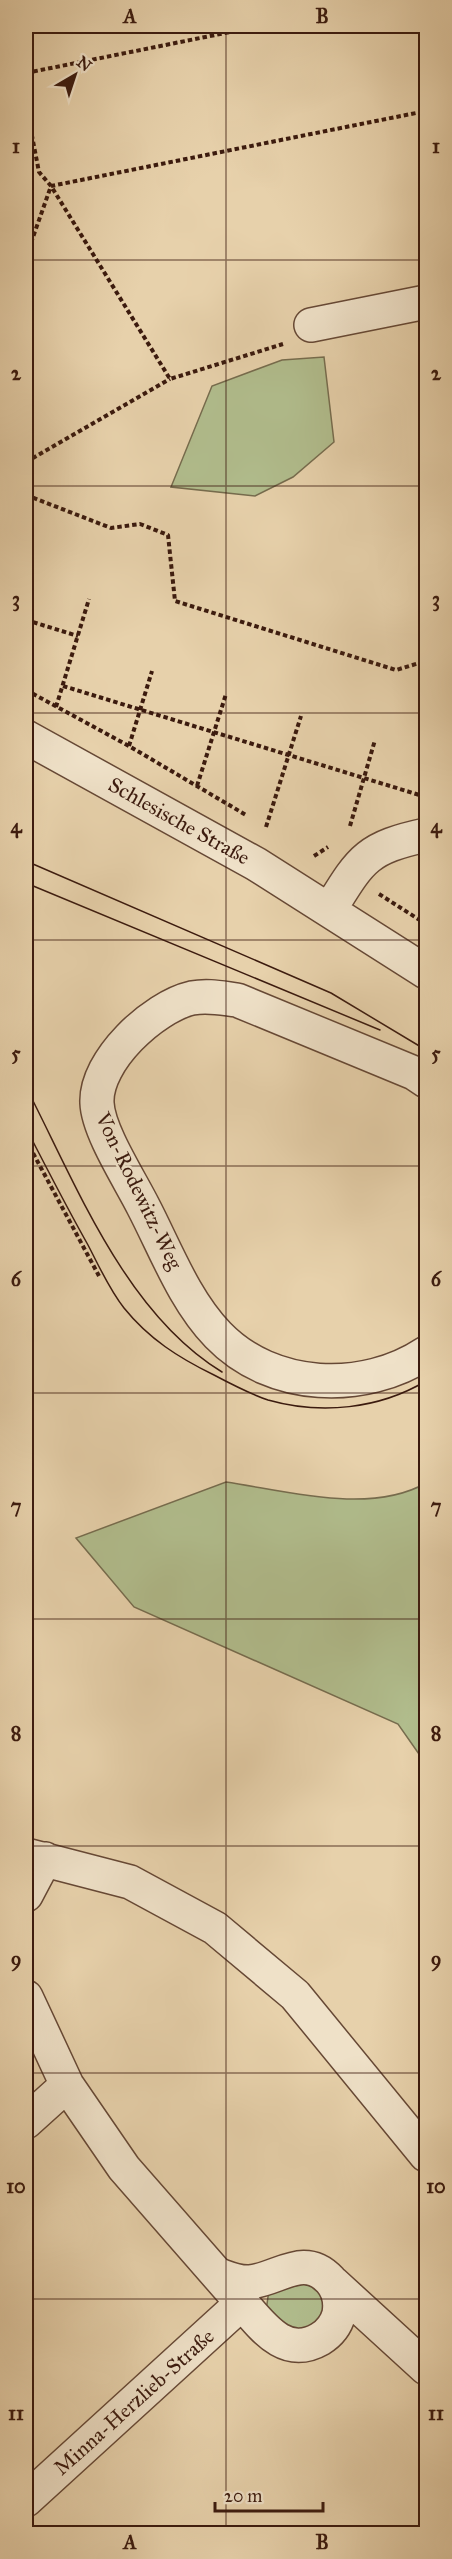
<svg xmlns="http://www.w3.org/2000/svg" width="452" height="2559" font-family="'IM FELL Great Primer',serif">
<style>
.green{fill:#b1bd8d;stroke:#766c4e;stroke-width:1.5}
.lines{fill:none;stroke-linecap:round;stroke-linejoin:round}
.minor-casing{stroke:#664835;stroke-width:36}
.path{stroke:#3b1a0e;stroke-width:4;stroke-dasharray:4.5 3;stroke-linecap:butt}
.minor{stroke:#efe1c8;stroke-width:33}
.tram{stroke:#3b1a0e;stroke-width:1.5}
.grid{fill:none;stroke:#3b1a0e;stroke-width:1.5;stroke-opacity:0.55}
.labels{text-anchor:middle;stroke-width:5;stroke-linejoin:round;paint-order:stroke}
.street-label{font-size:21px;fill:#3b1a0e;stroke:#efe1c8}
.neatline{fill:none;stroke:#3b1a0e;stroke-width:2}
.grid-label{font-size:20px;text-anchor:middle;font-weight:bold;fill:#3b1a0e}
</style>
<rect width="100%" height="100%" fill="#e7d1ab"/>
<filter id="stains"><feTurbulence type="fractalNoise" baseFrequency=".00333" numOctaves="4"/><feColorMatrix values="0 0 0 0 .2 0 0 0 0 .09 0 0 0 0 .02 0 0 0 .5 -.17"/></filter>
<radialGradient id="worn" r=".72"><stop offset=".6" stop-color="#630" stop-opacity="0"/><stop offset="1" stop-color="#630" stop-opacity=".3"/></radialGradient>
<path class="green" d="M324 357 334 442 293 477 255 496 171 487 212 386 282 360Z
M226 1482C287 1491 370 1515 426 1483V1764L398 1724 134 1607 76 1538Z
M313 2275 331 2312 299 2338 266 2311 269 2290Z"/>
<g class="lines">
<g class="minor-casing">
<path id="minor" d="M311 325 426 302
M26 737 256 864 426 972
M330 909C361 859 366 848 426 835
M426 1081 414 1073 237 1000C221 998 208 995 192 998 153 1007 95 1061 97 1103 98 1131 130 1180 143 1206 165 1248 184 1300 218 1335 272 1391 364 1394 426 1353
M26 1855 130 1882 215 1928 295 1995 426 2155
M26 1895 45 1859
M26 1997 67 2085 124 2168 242 2303 26 2500
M26 2122 67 2085
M219 2275C230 2279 239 2283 250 2282 279 2279 304 2252 330 2280 338 2289 341 2302 339 2314 336 2325 330 2333 320 2339 285 2359 263 2327 242 2303
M333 2283 426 2368"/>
</g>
<path class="path" d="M26 73 260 26
M26 105 39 172 51 186 170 379 283 344
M26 257 51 186 426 111
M26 462 170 379
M26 495 111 528 140 524 168 535 175 601 396 670 426 661
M26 620 78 636
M63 686 426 797
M26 690 129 746 246 815
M56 707 89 599
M129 746 152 671
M197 786 226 694
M350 826 375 740
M266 827 301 716
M314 856 328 847
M379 894 426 924
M26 1140 99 1276"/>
<use href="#minor" class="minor"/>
<path class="tram" d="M26 861 331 993 426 1050
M26 883 380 1030
M26 1087C76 1184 125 1313 222 1372
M26 1128C46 1167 66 1206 88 1245 99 1266 109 1289 124 1308 149 1339 179 1358 214 1375 231 1384 250 1394 268 1400 321 1415 379 1409 426 1381"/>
</g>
<path class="grid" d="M226 26V2534M26 260H426M26 486H426M26 713H426M26 940H426M26 1166H426M26 1393H426M26 1619H426M26 1846H426M26 2073H426M26 2299H426"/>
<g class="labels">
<g class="street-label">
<text transform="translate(179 821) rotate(29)" y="7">Schlesische Straße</text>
<text transform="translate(139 1191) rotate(64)" y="7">Von-Rodewitz-Weg</text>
<text transform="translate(134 2402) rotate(-42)" y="7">Minna-Herzlieb-Straße</text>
</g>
</g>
<rect width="452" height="2559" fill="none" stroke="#e7d1ab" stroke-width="66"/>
<g transform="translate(75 75) rotate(39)" stroke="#efe1c8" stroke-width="4.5" paint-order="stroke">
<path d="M0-4.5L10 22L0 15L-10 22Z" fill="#3b1a0e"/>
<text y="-9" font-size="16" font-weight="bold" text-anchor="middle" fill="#3b1a0e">N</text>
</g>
<path d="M215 2502v9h108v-9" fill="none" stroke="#3b1a0e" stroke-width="3"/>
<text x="224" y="2502" font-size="18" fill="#3b1a0e" stroke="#efe1c8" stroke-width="4.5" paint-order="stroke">20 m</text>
<rect x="33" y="33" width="386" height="2493" class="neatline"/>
<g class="grid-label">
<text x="130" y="23">A</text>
<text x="322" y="23">B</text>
<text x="16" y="153">1</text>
<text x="436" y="153">1</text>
<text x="16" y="380">2</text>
<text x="436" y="380">2</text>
<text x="16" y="606">3</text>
<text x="436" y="606">3</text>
<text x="16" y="833">4</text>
<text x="436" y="833">4</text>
<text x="16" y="1060">5</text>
<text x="436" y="1060">5</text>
<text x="16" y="1286">6</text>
<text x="436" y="1286">6</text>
<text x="16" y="1513">7</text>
<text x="436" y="1513">7</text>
<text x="16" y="1740">8</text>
<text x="436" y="1740">8</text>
<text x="16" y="1966">9</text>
<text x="436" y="1966">9</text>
<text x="16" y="2193">10</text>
<text x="436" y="2193">10</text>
<text x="16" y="2420">11</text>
<text x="436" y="2420">11</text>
<text x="130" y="2549">A</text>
<text x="322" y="2549">B</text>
</g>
<rect width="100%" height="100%" filter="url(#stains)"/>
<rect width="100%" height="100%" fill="url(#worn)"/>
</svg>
